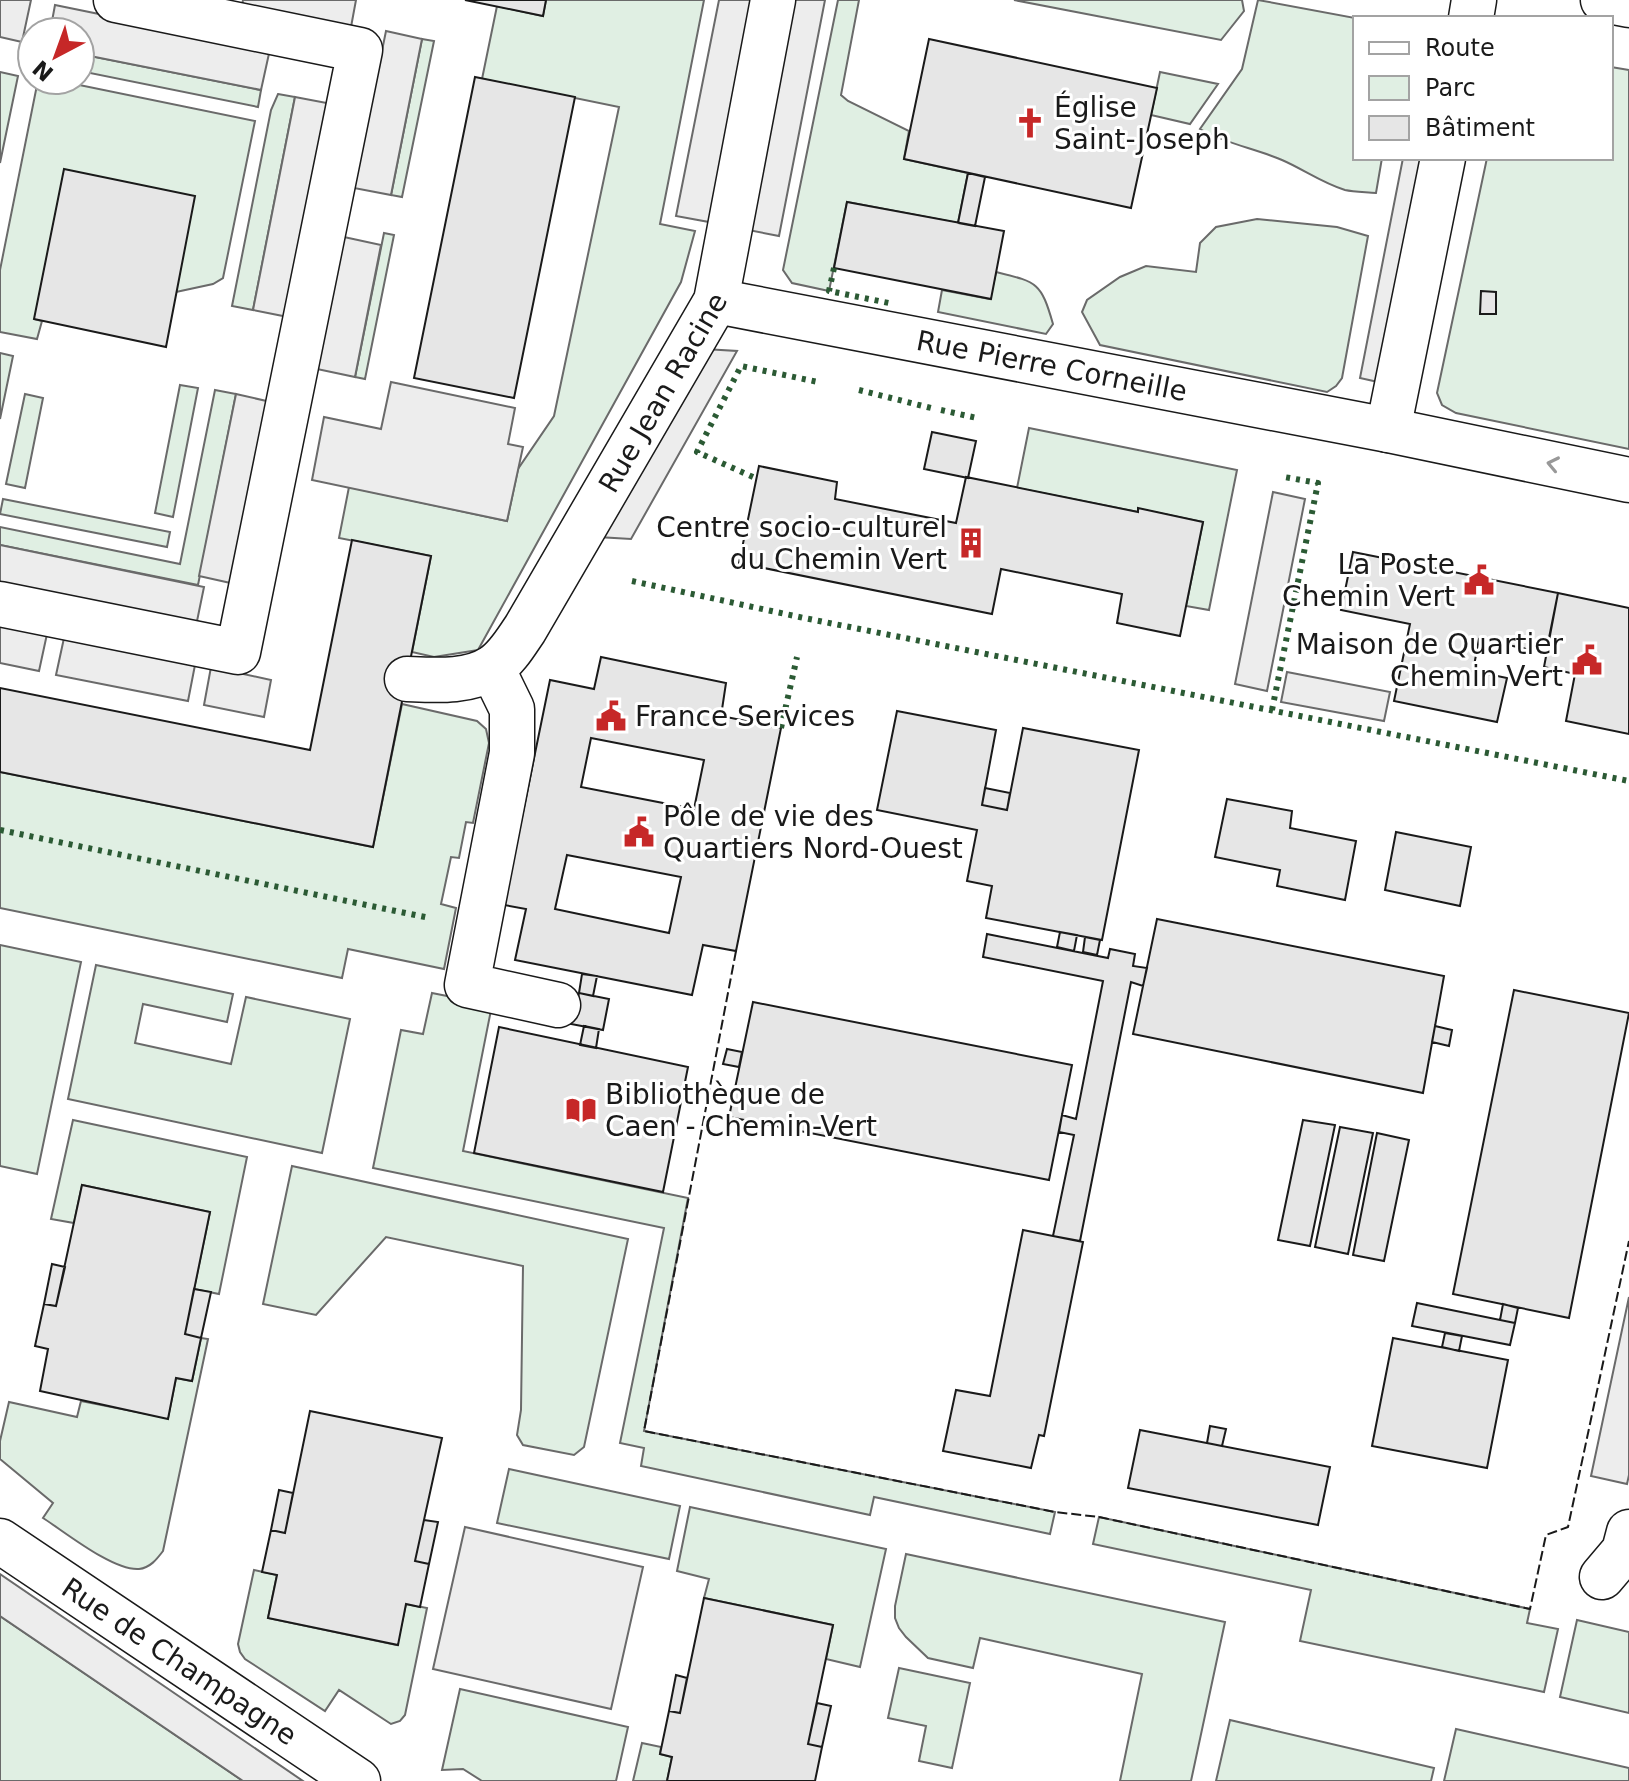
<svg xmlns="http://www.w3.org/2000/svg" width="1629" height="1781" font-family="'DejaVu Sans',sans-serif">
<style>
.green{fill:#e0efe3;stroke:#6a6a6a;stroke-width:2}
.parking{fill:#ededed;stroke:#6a6a6a;stroke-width:2}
.building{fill:#e6e6e6;stroke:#1a1a1a;stroke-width:2;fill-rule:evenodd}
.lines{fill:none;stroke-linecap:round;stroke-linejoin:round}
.minor-casing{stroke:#1a1a1a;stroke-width:47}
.minor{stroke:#fff;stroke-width:44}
.hedge{stroke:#2b5a34;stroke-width:6;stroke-dasharray:4 6;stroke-linecap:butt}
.fence{stroke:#1a1a1a;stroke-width:2;stroke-dasharray:10 4;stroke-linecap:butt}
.oneway{stroke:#989898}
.labels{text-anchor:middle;stroke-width:6;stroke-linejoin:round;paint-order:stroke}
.poi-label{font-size:28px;fill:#1a1a1a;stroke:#fff;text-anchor:start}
.street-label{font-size:28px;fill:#1a1a1a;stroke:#fff}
</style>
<rect width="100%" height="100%" fill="#fff"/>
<path class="green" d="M546 0H704L660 224 695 231 681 282 478 650 434 657 412 652 431 556 339 538 349 487 507 521 518 469 554 416 619 107 482 79 497 6 543 16Z
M838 0H859L841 95 848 101 909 131 904 159 968 173 958 223 847 202 829 291 792 283 783 270Z
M1014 0H1242L1244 11 1221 40Z
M1258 0 1355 18V158H1382L1376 193C1366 192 1354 192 1345 190 1322 183 1303 169 1282 160 1254 148 1226 144 1200 129L1242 69Z
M422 39 434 41 402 197 391 195Z
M80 54 261 90 258 107 80 71Z
M1611 67 1629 70V449L1456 413 1442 405 1437 393 1487 158H1611Z
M0 72 18 76 0 163Z
M1160 72 1218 84 1190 124 1151 115Z
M38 80H55L255 121 223 278 213 284 176 292 34 319 42 321 37 339 0 332V270Z
M278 94 295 97 253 310 232 306 271 110Z
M1257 219 1337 227 1368 236 1342 378 1336 386 1327 392 1100 345 1082 312 1087 300 1120 277 1146 266 1196 272 1200 243 1216 227Z
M384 233 394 235 365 379 355 377Z
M996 272C1037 282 1041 282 1053 324L1046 334 938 312 942 290 990 299Z
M0 353 13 356 0 419Z
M180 385 198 388 173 517 155 513Z
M215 390 236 394 198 585 0 545V527L180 564Z
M25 394 43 398 25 488 6 484Z
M1029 428 1237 470 1209 610 1186 606 1203 522 1139 509 1138 512 1017 488Z
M3 499 170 532 167 547 0 514Z
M402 704 477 721 486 729 489 743 473 823 466 822 459 858 451 857 441 904 456 908 444 969 348 949 342 978 0 908V772L373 847Z
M0 945 81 962 37 1174 0 1166Z
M96 965 233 994 227 1022 143 1004 135 1043 231 1064 246 997 350 1019 322 1153 68 1099Z
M432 993 492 1005 463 1151 688 1198 644 1431 1055 1512 1050 1534 874 1497 870 1515 641 1466 644 1448 620 1443 664 1228 373 1168 401 1030 423 1034Z
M73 1120 247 1157 219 1294 194 1289 210 1212 82 1185 74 1223 51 1219Z
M292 1166 628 1239 584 1447 574 1455 523 1445 517 1435 521 1410 523 1266 386 1237 316 1315 263 1304Z
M201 1338 208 1339 163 1551C157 1559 150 1568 139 1569 113 1571 65 1532 43 1518L53 1503 0 1459V1441L9 1402 77 1417 81 1401 168 1418 176 1378 192 1381Z
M509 1469 680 1506 669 1559 497 1523Z
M690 1507 886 1549 860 1667 826 1659 833 1625 704 1598 709 1579 677 1571Z
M1099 1517 1530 1609 1527 1623 1558 1629 1544 1692 1300 1641 1311 1590 1093 1544Z
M906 1554 1225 1622 1191 1781H1120L1142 1674 980 1638 973 1668 928 1658 906 1637 899 1628 895 1618V1606Z
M254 1570 277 1575 268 1618 397 1645 406 1604 427 1608 405 1715 400 1721 391 1724 339 1690 325 1711 245 1659 240 1652 238 1644Z
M0 1616 243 1781H0Z
M1577 1620 1629 1632V1713L1560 1697Z
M899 1668 970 1683 952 1768 919 1761 926 1726 888 1718Z
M460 1689 628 1727 616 1781H482L463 1769 442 1770Z
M1230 1720 1434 1768 1431 1781H1216Z
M1456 1729 1629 1768V1781H1444Z
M642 1743 661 1747 660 1754 672 1757 667 1781H633Z"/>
<path class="parking" d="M0 0H31L22 42 0 37Z
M243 0H356L351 27 242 5Z
M719 0H753L709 222 676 216Z
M788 0H825L779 236 743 229Z
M55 5 270 49 261 90 80 54V32H50Z
M386 31 422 39 391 195 354 188Z
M295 97 332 104 288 317 253 310Z
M1403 158H1422L1378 382 1360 378Z
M344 237 381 245 355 377 317 369Z
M704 349 737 351 631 539 598 537Z
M391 382 515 408 508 444 523 447 507 521 312 480 324 417 381 429Z
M236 394 271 402 235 584 199 576Z
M1273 492 1305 499 1267 691 1235 684Z
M0 545 204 587 196 626 0 586Z
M0 624 47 634 39 671 0 663Z
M64 638 195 665 188 701 56 675Z
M211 667 271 680 264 717 204 705Z
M1287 672 1390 692 1384 721 1281 702Z
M1629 1297V1475L1627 1484 1591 1476Z
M465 1527 643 1567 611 1709 433 1669Z
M0 1574 303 1781H243L0 1616Z"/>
<path class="building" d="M465 0H546L543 16Z
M929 39 1157 88 1131 208 904 159Z
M475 77 575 97 514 398 414 378Z
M64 169 195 196 166 347 34 319Z
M968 173 985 177 975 226 958 223Z
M847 202 1004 231 991 299 834 268Z
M1481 291 1496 292V314H1480Z
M932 432 976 441 968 478 924 469Z
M759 466 837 482 835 499 956 523 966 477 1138 512V508L1203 522 1180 636 1117 623 1122 594 1001 569 992 614 739 563Z
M352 540 431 556 373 847 0 772V688L310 750Z
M1353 552 1558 593 1546 653 1479 639 1473 671 1507 678 1497 722 1394 701 1410 624 1341 610Z
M1558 593 1629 608V734L1566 721 1575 674 1544 667Z
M601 657 726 683 721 716 781 728 736 951 703 945 692 995 515 960 526 909 504 905 550 680 594 689ZM591 738 704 760 694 809 581 787ZM567 855 681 877 669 933 555 909Z
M897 711 996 730 982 805 1007 810 1023 728 1139 750 1102 940 986 918 992 886 967 881 977 830 877 810Z
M985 788 1010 793 1007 810 982 805Z
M1227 799 1292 811 1290 828 1356 841 1345 900 1277 886 1280 870 1215 857Z
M1396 832 1471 847 1460 906 1385 890Z
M1157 919 1444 976 1423 1093 1133 1034Z
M1060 932 1077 935 1074 951 1057 947Z
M987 934 1108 958 1110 949 1135 954 1133 966 1147 968 1143 986 1131 982 1080 1241 1053 1236 1074 1135 1059 1132 1062 1115 1076 1119 1103 981 983 957Z
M1085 937 1100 940 1097 955 1083 952Z
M582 974 597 976 593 996 579 993Z
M1514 990 1629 1013 1569 1318 1453 1294Z
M579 993 609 999 603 1030 571 1024Z
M753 1002 1072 1065 1049 1180 729 1117Z
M584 1026 599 1029 596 1048 580 1045Z
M1435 1026 1452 1030 1449 1046 1432 1042Z
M499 1027 688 1067 663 1192 474 1153Z
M727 1049 742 1052 739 1067 723 1064Z
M1303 1120 1335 1125 1310 1246 1278 1240Z
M1340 1127 1373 1133 1348 1254 1315 1247Z
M1377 1133 1409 1140 1384 1261 1353 1255Z
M82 1185 210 1212 185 1334 201 1338 192 1381 176 1378 168 1419 40 1391 48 1349 35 1346 44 1304 56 1306Z
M1023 1230 1083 1242 1044 1436 1039 1435 1031 1468 943 1451 956 1390 990 1396Z
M52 1264 65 1267 56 1306 44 1304Z
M194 1289 211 1292 201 1338 185 1334Z
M1417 1303 1515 1323 1510 1345 1412 1326Z
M1503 1304 1518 1308 1515 1323 1500 1320Z
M1445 1333 1462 1336 1459 1351 1442 1347Z
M1393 1338 1508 1360 1487 1468 1372 1446Z
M310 1411 442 1438 415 1561 429 1564 420 1607 406 1604 398 1645 268 1618 277 1575 262 1572 271 1530 285 1533Z
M1210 1426 1226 1429 1222 1446 1207 1443Z
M1140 1430 1330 1467 1318 1525 1128 1488Z
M279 1490 293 1493 285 1533 271 1530Z
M424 1520 438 1522 429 1564 415 1561Z
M704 1598 833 1625 808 1744 822 1747 815 1781H667L672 1757 660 1754 669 1711 680 1713Z
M676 1675 687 1678 680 1713 669 1711Z
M817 1703 831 1706 822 1747 808 1744Z"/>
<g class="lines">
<g class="minor-casing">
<g id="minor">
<path d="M1603 0 1629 5"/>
<path d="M1471 18 1474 0"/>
<path id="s1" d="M716 301 1388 430 1629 480"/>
<path d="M1388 430 1443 158"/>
<path d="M0 604 238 652 360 50 116 0"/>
<path d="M492 668 512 709V753L467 985 558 1005"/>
<path id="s2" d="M407 679C434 680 469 683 493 667 507 658 516 642 525 629L716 301 773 0"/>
<path id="s3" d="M0 1541 358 1781"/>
<path d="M1602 1577 1624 1551 1629 1532"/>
</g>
</g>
<use href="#minor" class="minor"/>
<path class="hedge" d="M834 268 829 291 894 304
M859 390 931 408
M941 410 977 418
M753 477 697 452 741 366 818 382
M632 581 804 618 1629 781
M1272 710 1318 483 1284 477
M781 728 797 657
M0 830 430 918"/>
<path class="fence" d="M736 951 644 1431 1055 1512 1099 1517 1530 1609 1546 1535 1568 1527 1629 1241"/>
</g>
<defs><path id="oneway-chevron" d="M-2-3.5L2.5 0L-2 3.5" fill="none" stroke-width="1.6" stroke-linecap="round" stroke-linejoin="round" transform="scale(2)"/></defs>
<use class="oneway" href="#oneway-chevron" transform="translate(1553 464) rotate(-168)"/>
<defs>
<g id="church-bare" transform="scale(2.4)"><path d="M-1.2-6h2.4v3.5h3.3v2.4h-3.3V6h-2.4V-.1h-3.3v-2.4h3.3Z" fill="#c62828" stroke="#fff" stroke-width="2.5" paint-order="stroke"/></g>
<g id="building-bare" transform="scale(2.4)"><path d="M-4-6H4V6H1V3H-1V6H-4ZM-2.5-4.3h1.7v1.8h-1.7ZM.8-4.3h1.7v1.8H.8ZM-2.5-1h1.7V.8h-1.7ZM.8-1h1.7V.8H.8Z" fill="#c62828" stroke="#fff" stroke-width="2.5" paint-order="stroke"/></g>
<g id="civic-bare" transform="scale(2.4)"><path d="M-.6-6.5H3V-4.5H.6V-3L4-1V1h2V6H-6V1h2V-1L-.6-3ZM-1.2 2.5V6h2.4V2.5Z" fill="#c62828" stroke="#fff" stroke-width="2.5" paint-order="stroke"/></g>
<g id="library-bare" transform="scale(2.4)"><path d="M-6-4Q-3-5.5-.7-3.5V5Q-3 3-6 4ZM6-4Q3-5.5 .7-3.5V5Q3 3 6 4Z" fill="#c62828" stroke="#fff" stroke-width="2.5" paint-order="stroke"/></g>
</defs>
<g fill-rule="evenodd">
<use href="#church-bare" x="1030" y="123"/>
<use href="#building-bare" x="971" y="543"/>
<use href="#civic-bare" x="1479" y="580"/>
<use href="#civic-bare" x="1587" y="660"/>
<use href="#civic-bare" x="611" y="716"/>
<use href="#civic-bare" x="639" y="832"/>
<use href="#library-bare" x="581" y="1110"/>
</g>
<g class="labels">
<g class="poi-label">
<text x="1054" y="117">Église<tspan x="1054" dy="32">Saint-Joseph</tspan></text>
<text x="947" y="537" text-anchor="end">Centre socio-culturel<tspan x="947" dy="32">du Chemin Vert</tspan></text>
<text x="1455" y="574" text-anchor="end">La Poste<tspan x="1455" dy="32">Chemin Vert</tspan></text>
<text x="1563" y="654" text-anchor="end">Maison de Quartier<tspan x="1563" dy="32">Chemin Vert</tspan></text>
<text x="635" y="726">France Services</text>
<text x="663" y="826">Pôle de vie des<tspan x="663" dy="32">Quartiers Nord-Ouest</tspan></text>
<text x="605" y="1104">Bibliothèque de<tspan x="605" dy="32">Caen - Chemin-Vert</tspan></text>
</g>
<g class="street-label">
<text dy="10" stroke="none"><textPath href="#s1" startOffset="342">Rue Pierre Corneille</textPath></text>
<text dy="10" stroke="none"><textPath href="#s2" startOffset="412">Rue Jean Racine</textPath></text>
<text dy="10" stroke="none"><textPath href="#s3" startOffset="216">Rue de Champagne</textPath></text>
</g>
</g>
<rect x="1353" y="16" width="260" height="144" fill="#ffffff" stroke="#a3a3a3" stroke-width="2"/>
<rect x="1369" y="42" width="40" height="12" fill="#ffffff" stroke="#a3a3a3" stroke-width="2"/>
<text x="1425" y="56" font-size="24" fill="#1a1a1a">Route</text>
<rect x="1369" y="76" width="40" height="24" fill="#e0efe3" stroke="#a3a3a3" stroke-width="2"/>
<text x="1425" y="96" font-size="24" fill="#1a1a1a">Parc</text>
<rect x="1369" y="116" width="40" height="24" fill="#e6e6e6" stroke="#a3a3a3" stroke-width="2"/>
<text x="1425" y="136" font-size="24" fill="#1a1a1a">Bâtiment</text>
<g transform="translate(56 56) rotate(221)"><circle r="38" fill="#ffffff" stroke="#a3a3a3" stroke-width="2"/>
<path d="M0-6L14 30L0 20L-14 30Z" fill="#c62828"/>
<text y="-12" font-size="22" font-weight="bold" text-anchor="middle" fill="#1a1a1a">N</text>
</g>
</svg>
